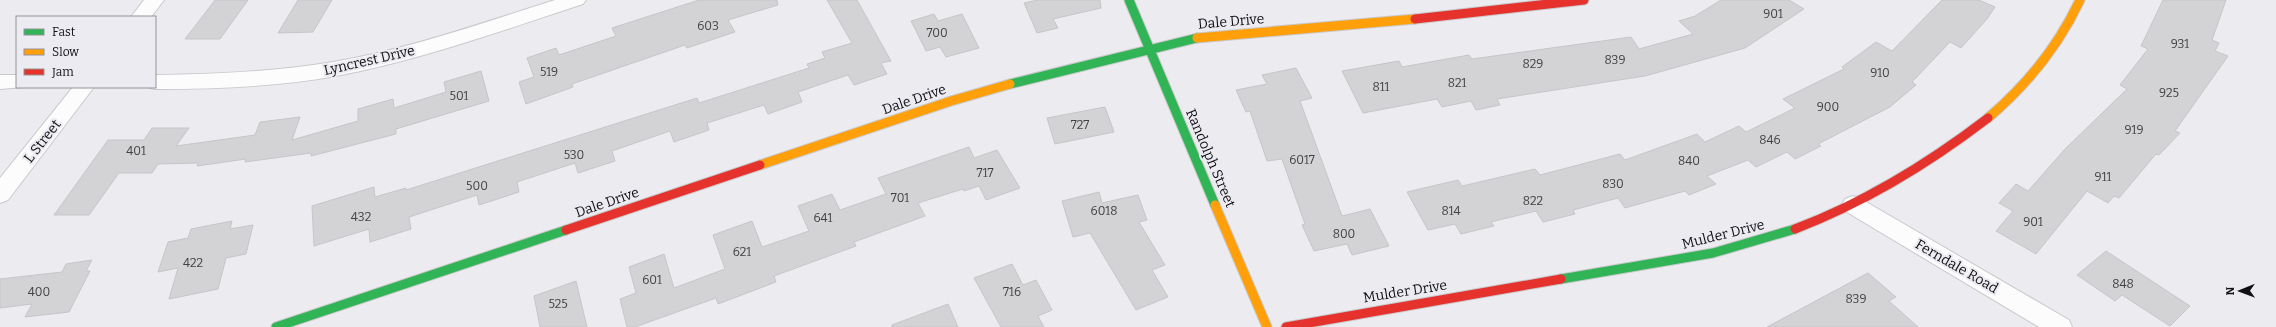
<svg xmlns="http://www.w3.org/2000/svg" width="2276" height="327" font-family="Bitter,serif">
<style>
.building{fill:#d3d3d6;stroke:#c6c6c9}
.lines{fill:none;stroke-linecap:round;stroke-linejoin:round}
.street-casing{stroke:#c9c9cc;stroke-width:2}
.fast-casing{stroke:#c9c9cc;stroke-width:11}
.slow-casing{stroke:#c9c9cc;stroke-width:11}
.jam-casing{stroke:#c9c9cc;stroke-width:11}
.street{fill:#fcfcfd;fill-rule:evenodd}
.fast{stroke:#30b455;stroke-width:9}
.slow{stroke:#ff9f0a;stroke-width:9}
.jam{stroke:#e5322d;stroke-width:9}
.labels{text-anchor:middle;stroke-width:4;stroke-linejoin:round;paint-order:stroke}
.number-label{font-size:12px;fill:#414143}
.street-label{font-size:14px;fill:#101012;stroke:#ebebf1}
</style>
<rect width="100%" height="100%" fill="#ececf0"/>
<path class="building" d="M215 0H248L220 39H185Z
M298 0H332L313 32 278 33Z
M699 0H777L778 5 728 20 735 32 687 48 685 45 572 84 573 87 526 104 519 82 534 77 527 58 556 48 559 55 616 36 612 28Z
M827 0H857L891 61 881 63 887 74 854 85 848 75 798 92 802 102 768 114 764 105 707 123 709 130 674 142 670 131 612 151 615 161 578 173 575 163 517 182 519 192 479 205 477 195 409 217 411 229 370 242 369 229 314 246 312 206 374 187 375 197 406 188V190L697 98 699 103 809 68 807 64 825 58 822 52 852 43Z
M1037 0H1100L1101 8 1053 19 1058 28 1037 33 1024 3Z
M1721 0H1789L1804 9 1745 48 1645 76 1497 99 1500 105 1476 110 1471 101 1442 107 1437 99 1363 113 1342 71 1399 61 1402 67 1469 55 1472 59 1631 37 1639 49 1693 34 1679 21 1695 16Z
M1942 0H1979L1995 7 1987 19 1961 48 1950 42 1912 82 1916 85 1890 107 1818 144 1821 146 1795 159 1787 152 1756 167 1748 160 1707 176 1716 184 1689 195 1685 191 1625 208 1618 198 1573 210 1575 214 1543 222 1536 211 1491 222 1494 226 1461 234 1455 224 1428 230 1407 192 1458 180 1462 186 1535 169 1540 175 1620 154 1625 160 1697 134 1705 142 1739 126 1746 132 1795 108 1783 99 1844 69 1842 67 1876 42 1892 51Z
M2163 0H2226L2212 40 2219 43 2215 51 2228 56 2175 131 2180 133 2159 155 2156 154 2119 198 2114 196 2108 203 2087 191 2036 254 1996 231 2013 211 1999 203 2016 184 2028 191 2065 149 2127 89 2120 85 2148 49 2141 46Z
M934 14 938 21 962 14 979 48 946 57 940 47 926 51 911 21Z
M1296 68 1312 98 1300 101 1342 216 1370 209 1389 246 1352 255 1347 244 1314 251 1302 225 1305 224 1282 159 1267 161 1250 111 1246 112 1236 90 1267 84 1262 75Z
M481 71 489 101 396 129V134L311 156V153L245 162 246 159 197 166 198 163 158 164 152 173H119L89 215H54L108 140H144L152 128H189L176 146 255 135 260 122 300 117 292 140 358 121V109L393 99 394 108 446 92 444 82Z
M1105 107 1114 132 1055 144 1047 118Z
M969 147 974 158 997 150 1020 188 986 200 979 186 964 191 963 189 918 203 925 216 854 242 856 246 774 276 776 282 718 304 716 298 635 327H627L620 299 636 293 629 267 664 254 674 288 725 269 713 235 752 221 762 247 809 231 798 206 832 194 840 210 886 194 878 178Z
M1099 192 1102 203 1138 195 1147 220 1139 222 1165 265 1152 270 1168 297 1136 310 1090 233 1073 237 1062 201Z
M232 221 230 229 253 225 246 254 226 258 218 289 169 299 178 268 158 272 168 242 188 238 191 229Z
M2106 251 2190 306 2170 326 2122 295 2115 301 2077 275Z
M92 260 86 271H90L69 312 25 317 32 304 0 308V279L62 272 66 264Z
M1012 264 1023 285 1036 280 1052 310 1038 316 1044 327H1001L974 278Z
M1868 273 1896 297 1889 301 1918 327H1767Z
M576 281 587 327H540L534 296Z
M948 304 958 327H892V325Z"/>
<g class="lines">
<g class="street-casing">
<path id="street" d="M144 0H164L151 17H131Z
M555 0H586L583 4C501 31 420 60 336 76 276 87 215 89 155 89L148 87H155V75C215 74 274 72 333 62 409 49 482 23 555 0Z
M0 75H17V87H24L0 89Z
M73 87H94L8 200 0 203V178Z
M1853 196 1861 199 2069 320 2072 327H2039L1845 211 1842 205 1845 199Z"/>
</g>
<g class="fast-casing">
<path id="fast" d="M1129 0 1215 205
M1010 84 1197 38
M1561 279 1713 253 1795 229
M276 327 566 230"/>
</g>
<g class="slow-casing">
<path id="slow" d="M1197 38 1415 19
M1988 118C2028 84 2058 47 2080 0
M760 165 951 101 1010 84
M1215 205 1267 327"/>
</g>
<g class="jam-casing">
<path id="jam" d="M1415 19 1584 0
M1795 229C1866 202 1928 164 1988 118
M566 230 760 165
M1286 327 1561 279"/>
</g>
<use href="#street" class="street"/>
<use href="#fast" class="fast"/>
<use href="#slow" class="slow"/>
<use href="#jam" class="jam"/>
</g>
<g class="labels">
<g class="number-label">
<text x="1773" y="18">901</text>
<text x="708" y="30">603</text>
<text x="937" y="37">700</text>
<text x="2180" y="48">931</text>
<text x="1615" y="64">839</text>
<text x="1533" y="68">829</text>
<text x="549" y="76">519</text>
<text x="1880" y="77">910</text>
<text x="1457" y="87">821</text>
<text x="1381" y="91">811</text>
<text x="2169" y="97">925</text>
<text x="459" y="100">501</text>
<text x="1828" y="111">900</text>
<text x="1080" y="129">727</text>
<text x="2134" y="134">919</text>
<text x="1770" y="144">846</text>
<text x="136" y="155">401</text>
<text x="574" y="159">530</text>
<text x="1302" y="164">6017</text>
<text x="1689" y="165">840</text>
<text x="985" y="177">717</text>
<text x="2103" y="181">911</text>
<text x="1613" y="188">830</text>
<text x="477" y="190">500</text>
<text x="900" y="202">701</text>
<text x="1533" y="205">822</text>
<text x="1104" y="215">6018</text>
<text x="1451" y="215">814</text>
<text x="361" y="221">432</text>
<text x="823" y="222">641</text>
<text x="2033" y="226">901</text>
<text x="1344" y="238">800</text>
<text x="742" y="256">621</text>
<text x="193" y="267">422</text>
<text x="652" y="284">601</text>
<text x="2123" y="288">848</text>
<text x="39" y="296">400</text>
<text x="1012" y="296">716</text>
<text x="1856" y="303">839</text>
<text x="558" y="308">525</text>
</g>
<g class="street-label">
<text transform="translate(1231 21) rotate(-5)" y="5">Dale Drive</text>
<text transform="translate(369 60) rotate(-13)" y="5">Lyncrest Drive</text>
<text transform="translate(914 99) rotate(-19)" y="5">Dale Drive</text>
<text transform="translate(42 141) rotate(-52)" y="5">L Street</text>
<text transform="translate(1211 158) rotate(67)" y="5">Randolph Street</text>
<text transform="translate(607 202) rotate(-19)" y="5">Dale Drive</text>
<text transform="translate(1723 234) rotate(-14)" y="5">Mulder Drive</text>
<text transform="translate(1957 266) rotate(30)" y="5">Ferndale Road</text>
<text transform="translate(1405 291) rotate(-9)" y="5">Mulder Drive</text>
</g>
</g>
<rect x="16" y="16" width="140" height="72" fill="#ebebf1" stroke="#939398"/>
<rect x="24" y="29" width="20" height="6" fill="#30b455" stroke="#939398"/>
<text x="52" y="36" font-size="12" fill="#101012">Fast</text>
<rect x="24" y="49" width="20" height="6" fill="#ff9f0a" stroke="#939398"/>
<text x="52" y="56" font-size="12" fill="#101012">Slow</text>
<rect x="24" y="69" width="20" height="6" fill="#e5322d" stroke="#939398"/>
<text x="52" y="76" font-size="12" fill="#101012">Jam</text>
<g transform="translate(2240 291) rotate(269)" stroke="#ebebf1" stroke-width="3" paint-order="stroke">
<path d="M0-3L7 15L0 10L-7 15Z" fill="#101012"/>
<text y="-6" font-size="11" font-weight="bold" text-anchor="middle" fill="#101012">N</text>
</g>
</svg>
